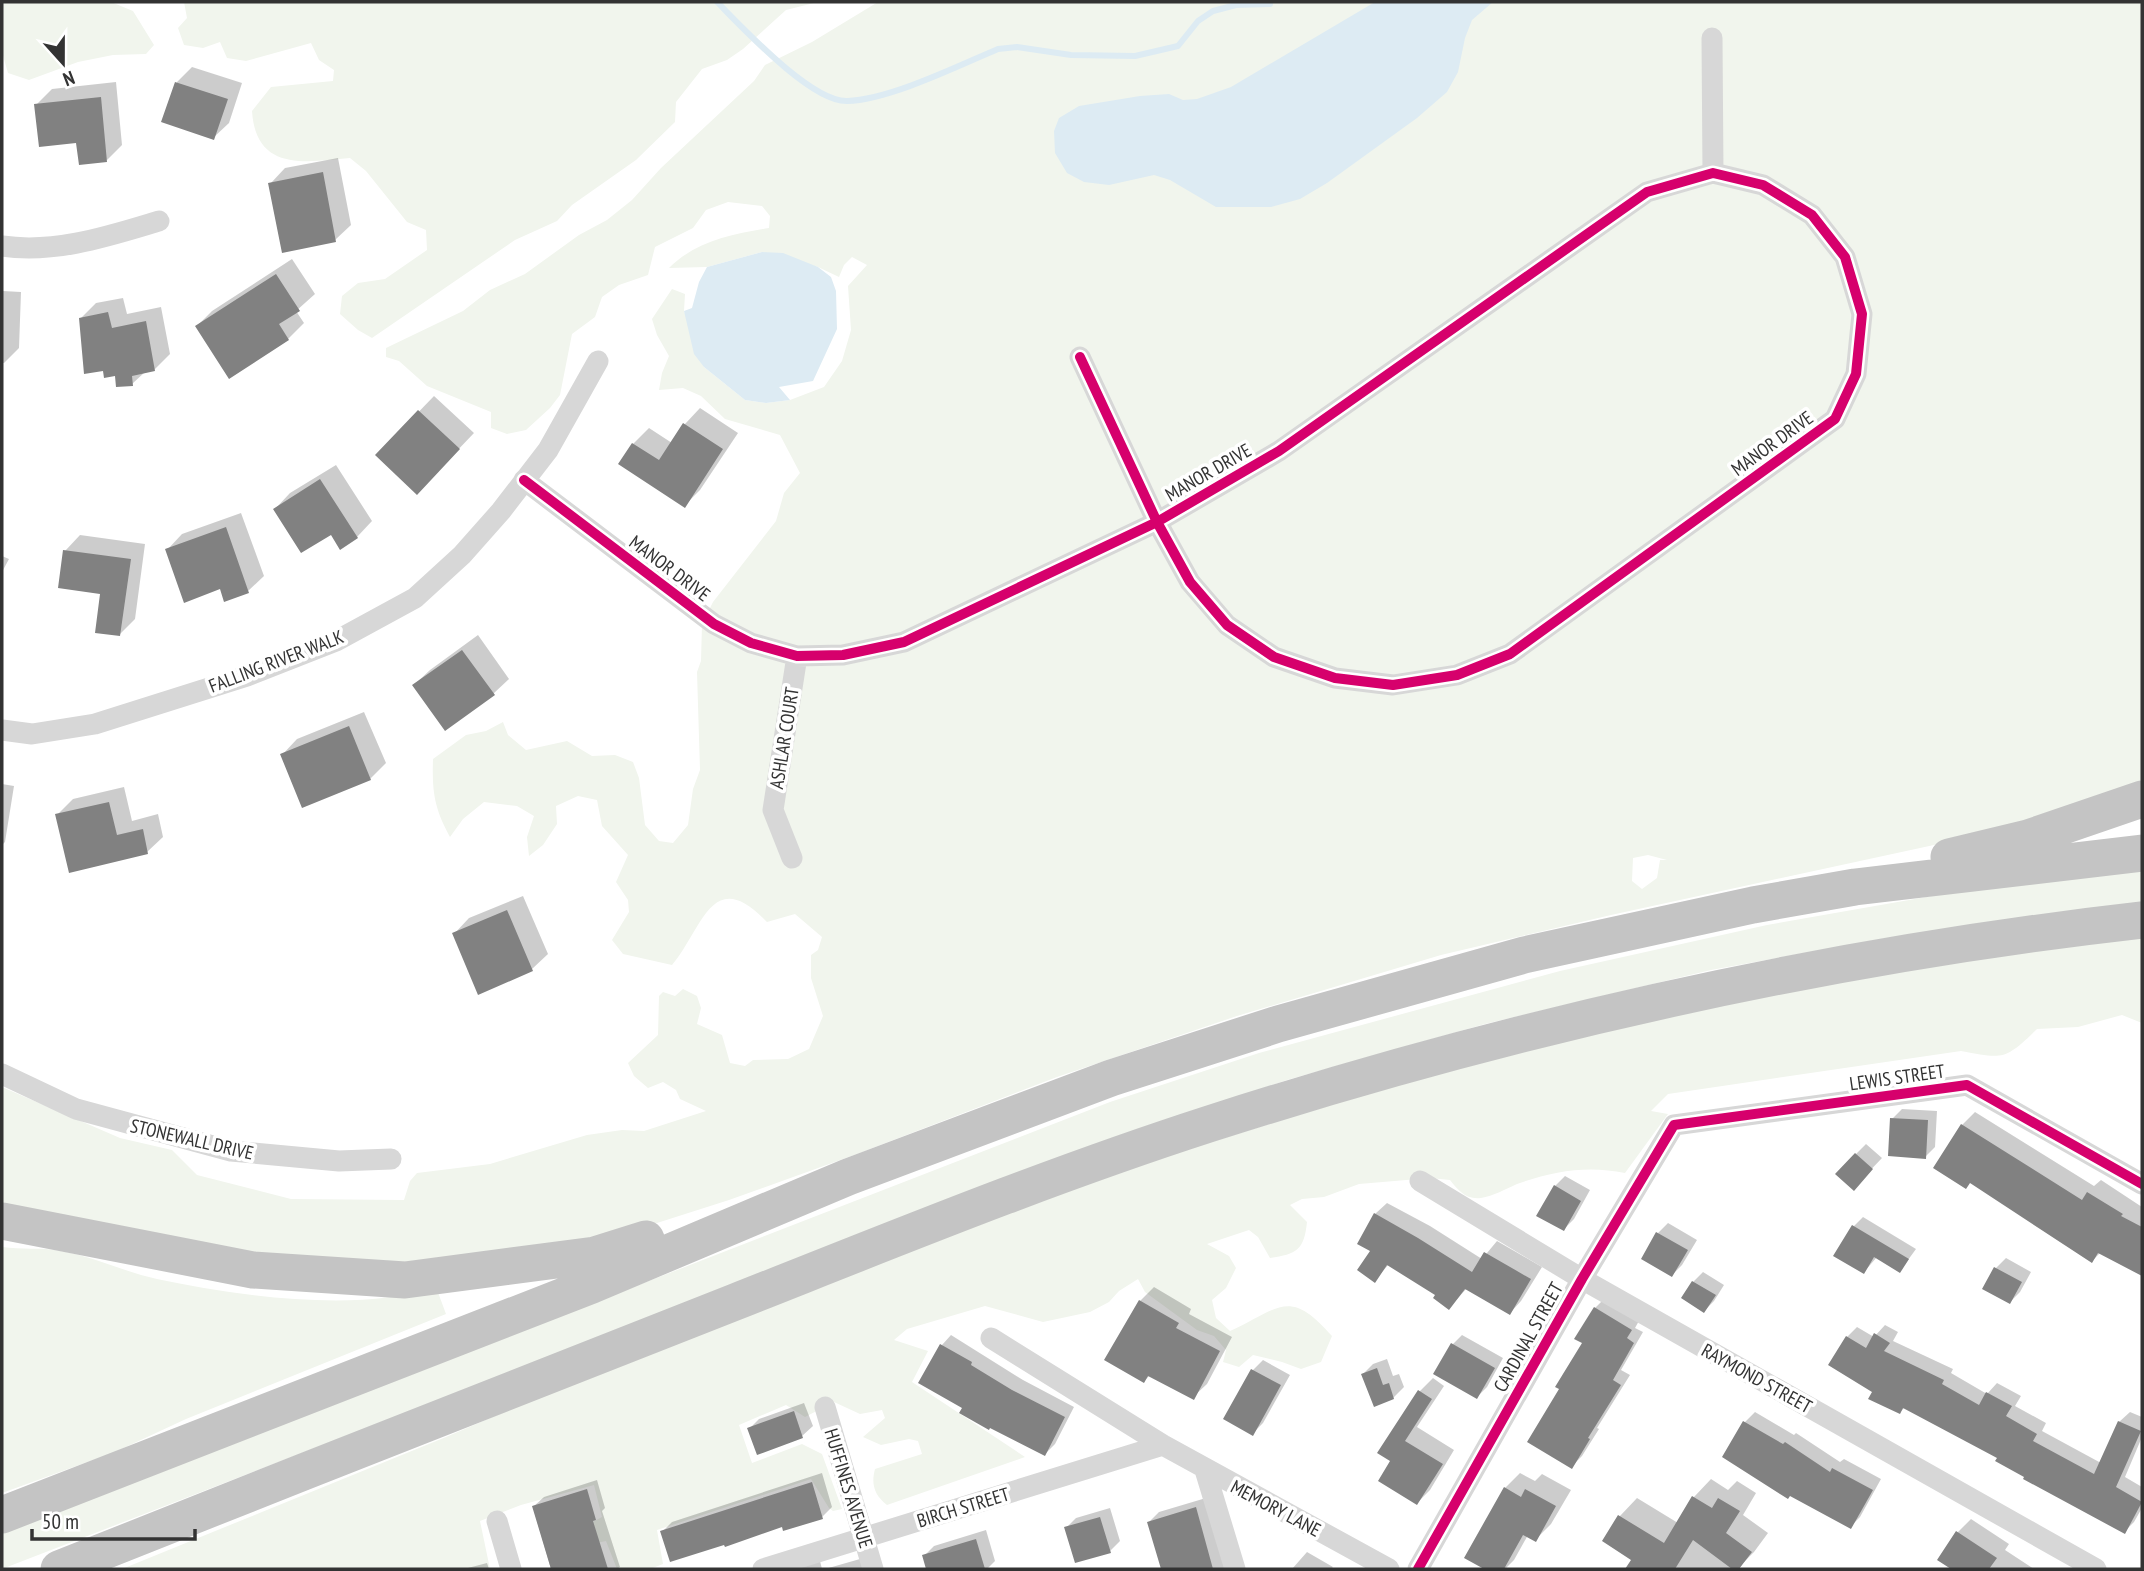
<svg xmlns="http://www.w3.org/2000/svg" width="2144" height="1571" font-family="'PT Sans Narrow',sans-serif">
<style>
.green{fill:#f1f5ed;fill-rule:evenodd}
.water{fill:#ddebf3}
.shadow{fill:#0003}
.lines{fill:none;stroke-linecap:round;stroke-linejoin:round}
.stream{stroke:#ddebf3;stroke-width:6}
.building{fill:#818181}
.street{stroke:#d7d7d7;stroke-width:21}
.highway{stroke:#c4c4c4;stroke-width:37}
.cycleway-casing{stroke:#fff;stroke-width:15}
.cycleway{stroke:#d6006c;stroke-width:10}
.labels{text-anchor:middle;stroke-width:7;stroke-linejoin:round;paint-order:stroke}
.street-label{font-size:19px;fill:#333;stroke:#fff}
</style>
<rect width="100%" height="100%" fill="#fff"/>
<path class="green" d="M2 2H111L133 11 154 45 146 54 113 55 78 62 29 80 8 73 2 52Z
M184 2H818L786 10 743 49 727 60 702 69 676 102 675 122 636 160 572 205 557 221 515 240 372 338 358 330 340 314 342 296 358 283 385 279 427 250 426 230 407 222 366 171 350 158C306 162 256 172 252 111L271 87 333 81 334 70 319 60 311 43 246 61 227 58 220 42 203 48 184 45 178 28 187 18Z
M878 2H2142V790L1957 840 1611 915 1441 955 1237 1016 1057 1077 857 1154 729 1200 657 1223 571 1244 422 1263 260 1258 2 1207V1087L120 1138 172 1150 197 1175 291 1199 404 1200 410 1181 417 1173 490 1164 587 1135 622 1130 644 1131 706 1111 680 1099 676 1090 663 1082 648 1088 634 1076 628 1063 658 1035 659 996 663 992 675 996 683 989 697 996 701 1008 697 1024 722 1035 730 1063 745 1066 753 1060 788 1059 809 1049 823 1016 811 978V955L818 950 822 937 795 914 767 922C712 864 703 928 672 965L623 954 612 940 629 912 628 900 616 882 628 855 602 826 597 800 578 796 556 806 557 824 543 845 529 856 527 837 534 816 517 806 484 802 463 819 450 837C434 808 432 791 433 759L466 735 486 731 503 722 508 735 526 750 567 741 592 756 615 755 633 762 639 778 645 825 659 841 673 843 688 825 693 789 700 770 697 672 701 661 702 624 713 602 776 521 784 493 800 473 780 435 725 419 701 396 683 388 659 390 662 373 669 356 657 335 652 319 672 289 685 294 684 311 704 367 745 400 766 403 790 400 824 387 842 361 851 330 848 286 867 265 852 257 844 265 839 277 818 267 762 252 707 267 669 268C696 241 732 234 769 228L770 216 762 206 728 202 706 210 693 228 655 247 648 275 619 285 602 297 595 317 572 334 560 395 550 408 526 430 507 434 491 428V412L427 386 399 361 386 357V348L463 311 490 290 525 274 579 235 607 220 632 200 661 168 754 81 765 65 812 42ZM1648 855 1667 860H1660L1657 878 1642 889 1632 881 1633 858Z
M2142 870V907L1881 939 1711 970 1485 1024 1287 1080 1116 1138 2 1569V1532L1110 1102 1259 1053 1560 971 1767 925 1949 893Z
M2142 935V1023L2122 1015 2078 1027 2037 1029C2005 1060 2004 1059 1961 1051L1668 1094 1651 1111 1668 1114 1625 1173C1588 1165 1553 1171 1517 1184 1506 1189 1493 1196 1481 1198 1466 1200 1458 1190 1450 1180L1430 1178 1359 1184 1324 1197 1302 1199 1290 1205 1307 1222C1304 1250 1297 1254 1270 1258L1258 1237 1249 1230 1207 1244 1229 1256 1236 1268 1226 1288 1212 1300 1216 1318 1230 1331C1280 1308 1289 1287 1332 1336L1321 1362 1301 1369 1282 1362 1253 1355 1239 1367 1223 1362 1226 1350 1214 1336 1197 1330 1145 1292 1138 1279 1119 1291 1109 1302 1090 1312 1043 1322 985 1306 907 1329 894 1340 928 1351 912 1382 1025 1457 887 1505C874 1495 871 1484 875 1469L922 1454 918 1441 909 1439 881 1445 863 1437 885 1418 882 1410 860 1414 834 1402 805 1417 786 1405 739 1425 752 1463 802 1444 822 1454 842 1509 833 1511 829 1508 811 1479 657 1530 663 1564 650 1569H617L606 1541 558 1551 556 1541 602 1517 594 1485 521 1505 480 1521 490 1569H122L446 1437 583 1378 1090 1179 1491 1056 1860 975Z
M2 1247C21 1250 41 1247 60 1251 93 1256 124 1272 157 1279 237 1296 358 1313 436 1287L446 1314 186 1419 115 1452 2 1493Z"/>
<path class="water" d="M1375 2H1493L1472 20 1465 38 1458 72 1447 92 1417 118 1327 183 1300 199 1271 207H1216L1170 180 1154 175 1109 185 1084 182 1067 173 1055 153 1054 131 1059 118 1079 106 1140 96 1169 94 1183 100 1197 99 1231 87Z
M762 252 783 253 818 267 831 277 836 291 837 329 813 381 779 387 790 400 766 403 745 400 704 367 694 354 684 311 692 308 699 282 707 267Z"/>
<path class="shadow" d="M192 67 242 83 229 123 213 138 163 121 177 82Z
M116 82 122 145 107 160 78 141 36 105 52 89Z
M338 158 351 225 335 240 270 184 285 168Z
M292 259 315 294 296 311 304 323 288 339 229 376 197 326 212 311Z
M3 291 21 292 19 348 4 363H2Z
M123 298 127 314 161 307 170 354 154 370 145 372 132 384 116 374 81 318 96 303Z
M434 396 474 433 432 477 377 455Z
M700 408 738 433 700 490 684 506 620 464 633 444 649 428 672 443 685 424Z
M336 465 372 521 357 537 331 532 275 509 290 493Z
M241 513 264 576 248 591 221 587 167 550 182 534Z
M80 535 145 544 135 619 120 634 102 592 65 551Z
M2 556 9 559 2 572Z
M478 635 509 679 493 694 414 685 430 670Z
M364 712 386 763 370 779 282 755 297 739Z
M2 784 14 786 5 842 2 845Z
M124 787 132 821 158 814 163 837 147 852 57 815 73 799Z
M523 896 548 954 532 969 478 992 454 934 469 918Z
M1902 1109 1937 1111 1935 1147 1925 1157 1892 1119Z
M1975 1112 2094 1186 2101 1180 2142 1207V1274L2101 1252 2092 1261 1971 1181 1962 1125Z
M1866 1144 1882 1158 1863 1178 1856 1154Z
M1565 1176 1590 1190 1574 1219 1564 1229 1555 1186Z
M1387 1203 1430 1226 1482 1259 1497 1241 1542 1267 1521 1301 1510 1313 1467 1288 1449 1308 1437 1295 1389 1264 1375 1280 1373 1251 1375 1214Z
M1863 1217 1916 1249 1900 1271 1877 1257 1864 1272 1854 1226Z
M1668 1223 1697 1240 1682 1265 1672 1275 1658 1233Z
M2006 1258 2031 1272 2020 1292 2010 1302 1996 1268Z
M1703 1272 1724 1285 1714 1301 1704 1311 1683 1298 1693 1282Z
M1154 1287 1191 1309 1189 1314 1232 1337 1207 1384 1193 1397 1150 1375 1144 1381 1140 1301Z
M1605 1298 1640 1319 1635 1328 1643 1332 1621 1370 1630 1375 1597 1428 1599 1429 1582 1456 1572 1466 1561 1389 1585 1343 1595 1308Z
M1885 1325 1898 1332 1893 1341 1953 1369 1951 1373 1987 1394 1997 1383 2021 1396 2015 1406 2046 1423 2042 1431 2101 1463 2119 1422 2130 1412 2142 1417V1437L2125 1477 2142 1487V1508L2134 1522 2124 1532 1999 1457 1905 1407 1900 1412 1874 1391 1831 1365 1847 1337 1857 1327 1874 1337Z
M951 1335 1023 1380 1074 1407 1055 1444 1045 1454 990 1426 965 1407 942 1345Z
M1462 1335 1503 1358 1487 1387 1477 1397 1452 1345Z
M1387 1359 1393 1376 1399 1374 1404 1387 1393 1398 1363 1374 1373 1364Z
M1263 1360 1290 1375 1263 1423 1253 1433 1226 1419 1253 1370Z
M1433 1378 1444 1386 1417 1427 1454 1450 1430 1490 1417 1503 1392 1461 1420 1391Z
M804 1403 813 1426 802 1436 758 1452 749 1429 759 1419Z
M1755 1412 1794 1435 1796 1433 1840 1462 1844 1459 1881 1479 1860 1517 1850 1527 1724 1456 1745 1422Z
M822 1473 832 1507 822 1517 783 1525 662 1532 672 1522Z
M1520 1473 1535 1481 1542 1474 1571 1490 1551 1524 1536 1539 1528 1535 1514 1560 1505 1569H1487L1466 1557 1505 1488Z
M1711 1479 1728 1490 1737 1481 1756 1493 1743 1515 1768 1533 1754 1552 1737 1569H1627L1634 1559 1604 1541 1620 1516 1637 1498 1678 1523 1694 1497Z
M597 1480 605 1508 602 1511 620 1567 617 1569H551L533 1507 544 1497Z
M1206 1498 1226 1569H1163L1149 1522 1159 1512Z
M1110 1508 1120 1541 1110 1551 1066 1528 1076 1518Z
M1971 1519 2009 1544 2005 1550 2034 1569H1954L1940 1560 1958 1532Z
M986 1530 995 1561 987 1569H928L924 1556 934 1546Z
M1307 1552 1333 1567 1331 1569H1292Z
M860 1559 863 1569H825Z
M820 1561 822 1569H794Z
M487 1563 489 1569H464Z"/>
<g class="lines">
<path class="stream" d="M717 2C742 27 811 102 847 101 889 100 958 66 998 49L1017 47 1071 55 1135 56 1178 46 1198 21 1213 11 1236 5 1270 4"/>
</g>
<path class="building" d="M175 82 228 99 214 140 161 122Z
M101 97 107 162 79 165 76 143 39 147 34 104Z
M323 172 336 242 282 253 268 183Z
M276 274 300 311 279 324 289 340 229 379 195 326Z
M108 312 112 328 146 321 155 371 132 376 133 386 116 387 115 376 104 378 103 371 84 374 79 318Z
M418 410 460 449 417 495 375 455Z
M683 423 723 449 685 508 618 464 632 443 659 460Z
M320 479 358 538 340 550 331 535 301 553 273 509Z
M226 527 249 593 224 602 220 589 184 603 165 549Z
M63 550 131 559 120 636 95 633 100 594 58 588Z
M462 650 495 695 445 731 412 685Z
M349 726 371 780 302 808 280 754Z
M109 802 117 835 143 829 148 854 69 873 55 814Z
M507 910 533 971 478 995 452 933Z
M1890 1118 1928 1120 1926 1159 1888 1156Z
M1961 1124 2082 1200 2087 1192 2123 1214 2121 1216 2142 1227V1276L2098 1253 2092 1263 1970 1183 1966 1189 1933 1168Z
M1855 1153 1873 1169 1854 1191 1835 1174Z
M1554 1185 1581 1201 1564 1231 1536 1216Z
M1374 1213 1418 1238 1472 1272 1484 1252 1531 1279 1510 1315 1465 1289 1449 1310 1433 1298 1435 1295 1387 1265 1375 1283 1357 1270 1370 1251 1357 1244Z
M1852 1225 1909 1259 1900 1273 1874 1257 1864 1274 1833 1256Z
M1656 1232 1688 1250 1672 1277 1641 1259Z
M1994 1267 2022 1282 2010 1304 1982 1289Z
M1692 1281 1716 1295 1704 1313 1681 1298Z
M1139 1300 1179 1323 1176 1328 1220 1351 1194 1400 1148 1376 1144 1383 1104 1360Z
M1594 1307 1632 1330 1627 1338 1634 1343 1613 1380 1621 1385 1588 1438 1590 1439 1572 1469 1527 1442 1559 1389 1555 1387 1582 1343 1574 1339Z
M1874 1333 1890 1343 1884 1351 1944 1380 1942 1384 1979 1405 1986 1392 2012 1406 2006 1416 2037 1434 2033 1441 2094 1474 2118 1421 2141 1431 2116 1487 2142 1502 2125 1534 2023 1479 2024 1477 1995 1461 1997 1458 1903 1408 1900 1414 1868 1399 1872 1392 1828 1365 1846 1336 1866 1348Z
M1451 1343 1495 1368 1477 1399 1433 1374Z
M940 1344 972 1362 971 1365 1012 1390 1065 1417 1045 1456 990 1428 989 1430 959 1413 962 1408 918 1383Z
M1377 1368 1383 1385 1389 1383 1394 1399 1374 1407 1361 1374Z
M1251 1369 1281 1385 1253 1436 1223 1419Z
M1418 1390 1432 1399 1405 1441 1443 1464 1417 1505 1378 1481 1390 1461 1377 1453Z
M794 1411 803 1438 757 1455 747 1428Z
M1743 1421 1783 1444 1785 1442 1830 1472 1832 1468 1873 1490 1851 1529 1790 1496 1788 1499 1722 1457Z
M812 1482 823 1519 783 1531 782 1527 725 1547 724 1545 670 1562 660 1531Z
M1504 1487 1521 1497 1525 1489 1556 1506 1536 1542 1523 1535 1504 1569H1484L1464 1558Z
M587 1489 596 1520 593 1521 608 1569H551L532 1506Z
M1692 1496 1712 1508 1718 1498 1740 1511 1726 1533 1752 1552 1739 1569H1732L1693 1540 1675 1569H1625L1631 1560 1602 1541 1618 1515 1664 1543Z
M1196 1507 1213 1569H1161L1147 1522Z
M1100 1517 1111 1553 1075 1563 1064 1527Z
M1956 1531 1997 1558 1989 1569H1951L1937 1560Z
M976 1539 985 1569H926L922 1555Z"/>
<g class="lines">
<path class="street" d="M1712 38 1713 173
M2 246C55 254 109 236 159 221
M524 480 714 624 751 643 797 656 843 655 904 642 1157 522 1279 451 1647 192 1713 173 1763 185 1812 215 1845 257 1862 314 1856 374 1835 419 1510 654 1457 675 1393 685 1335 678 1274 657 1227 625 1190 582 1157 522 1080 357
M2 730 32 734 95 724 247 676 336 641 415 598 462 555 501 511 548 450 598 361
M792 858 773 810 797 656
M2 1074 76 1109 231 1151 339 1161 391 1159
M1420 1181 1582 1279 2096 1569
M991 1338 1163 1445 1389 1569
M825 1407 873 1569
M1205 1470 1235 1569
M497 1521 511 1569
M763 1569 1163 1445
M1418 1569 1582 1279 1674 1125 1967 1085 2142 1184"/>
<path class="highway" d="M1949 857 2028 838 2142 799
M2 1221 253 1270 405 1280 595 1255 646 1239
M2 1515 592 1285 848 1177 1111 1078 1278 1024 1524 955 1753 905 1855 887 2142 853
M59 1569C284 1479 509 1391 735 1302 892 1240 1048 1176 1209 1124 1514 1026 1823 956 2142 920"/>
<g class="cycleway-casing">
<path id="cycleway" d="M524 480 714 624 751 643 797 656 843 655 904 642 1157 522 1279 451 1647 192 1713 173 1763 185 1812 215 1845 257 1862 314 1856 374 1835 419 1510 654 1457 675 1393 685 1335 678 1274 657 1227 625 1190 582 1157 522 1080 357
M1418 1569 1582 1279 1674 1125 1967 1085 2142 1184"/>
</g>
<use href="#cycleway" class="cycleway"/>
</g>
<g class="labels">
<g class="street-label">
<text transform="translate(1772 443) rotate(-36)" y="7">MANOR DRIVE</text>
<text transform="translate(1208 472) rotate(-30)" y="7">MANOR DRIVE</text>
<text transform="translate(670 568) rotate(37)" y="7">MANOR DRIVE</text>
<text transform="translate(276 661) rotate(-21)" y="7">FALLING RIVER WALK</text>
<text transform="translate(784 738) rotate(-81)" y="7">ASHLAR COURT</text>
<text transform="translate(1897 1077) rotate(-8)" y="7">LEWIS STREET</text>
<text transform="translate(192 1139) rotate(13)" y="7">STONEWALL DRIVE</text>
<text transform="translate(1528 1337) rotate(-61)" y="7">CARDINAL STREET</text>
<text transform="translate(1757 1378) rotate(29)" y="7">RAYMOND STREET</text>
<text transform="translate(849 1488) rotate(73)" y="7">HUFFINES AVENUE</text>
<text transform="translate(963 1507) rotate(-17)" y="7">BIRCH STREET</text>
<text transform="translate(1276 1508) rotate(28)" y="7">MEMORY LANE</text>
</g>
</g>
<rect width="2144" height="1571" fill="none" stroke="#333333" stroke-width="7"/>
<g transform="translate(63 63) rotate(159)" stroke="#ffffff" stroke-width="5" paint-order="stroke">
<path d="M0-5L12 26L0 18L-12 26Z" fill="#333333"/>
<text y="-10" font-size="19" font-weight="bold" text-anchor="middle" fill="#333333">N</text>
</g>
<path d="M32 1529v10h163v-10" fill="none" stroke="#333333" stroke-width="3.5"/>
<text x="42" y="1529" font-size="21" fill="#333333" stroke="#ffffff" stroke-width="5" paint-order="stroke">50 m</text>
</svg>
